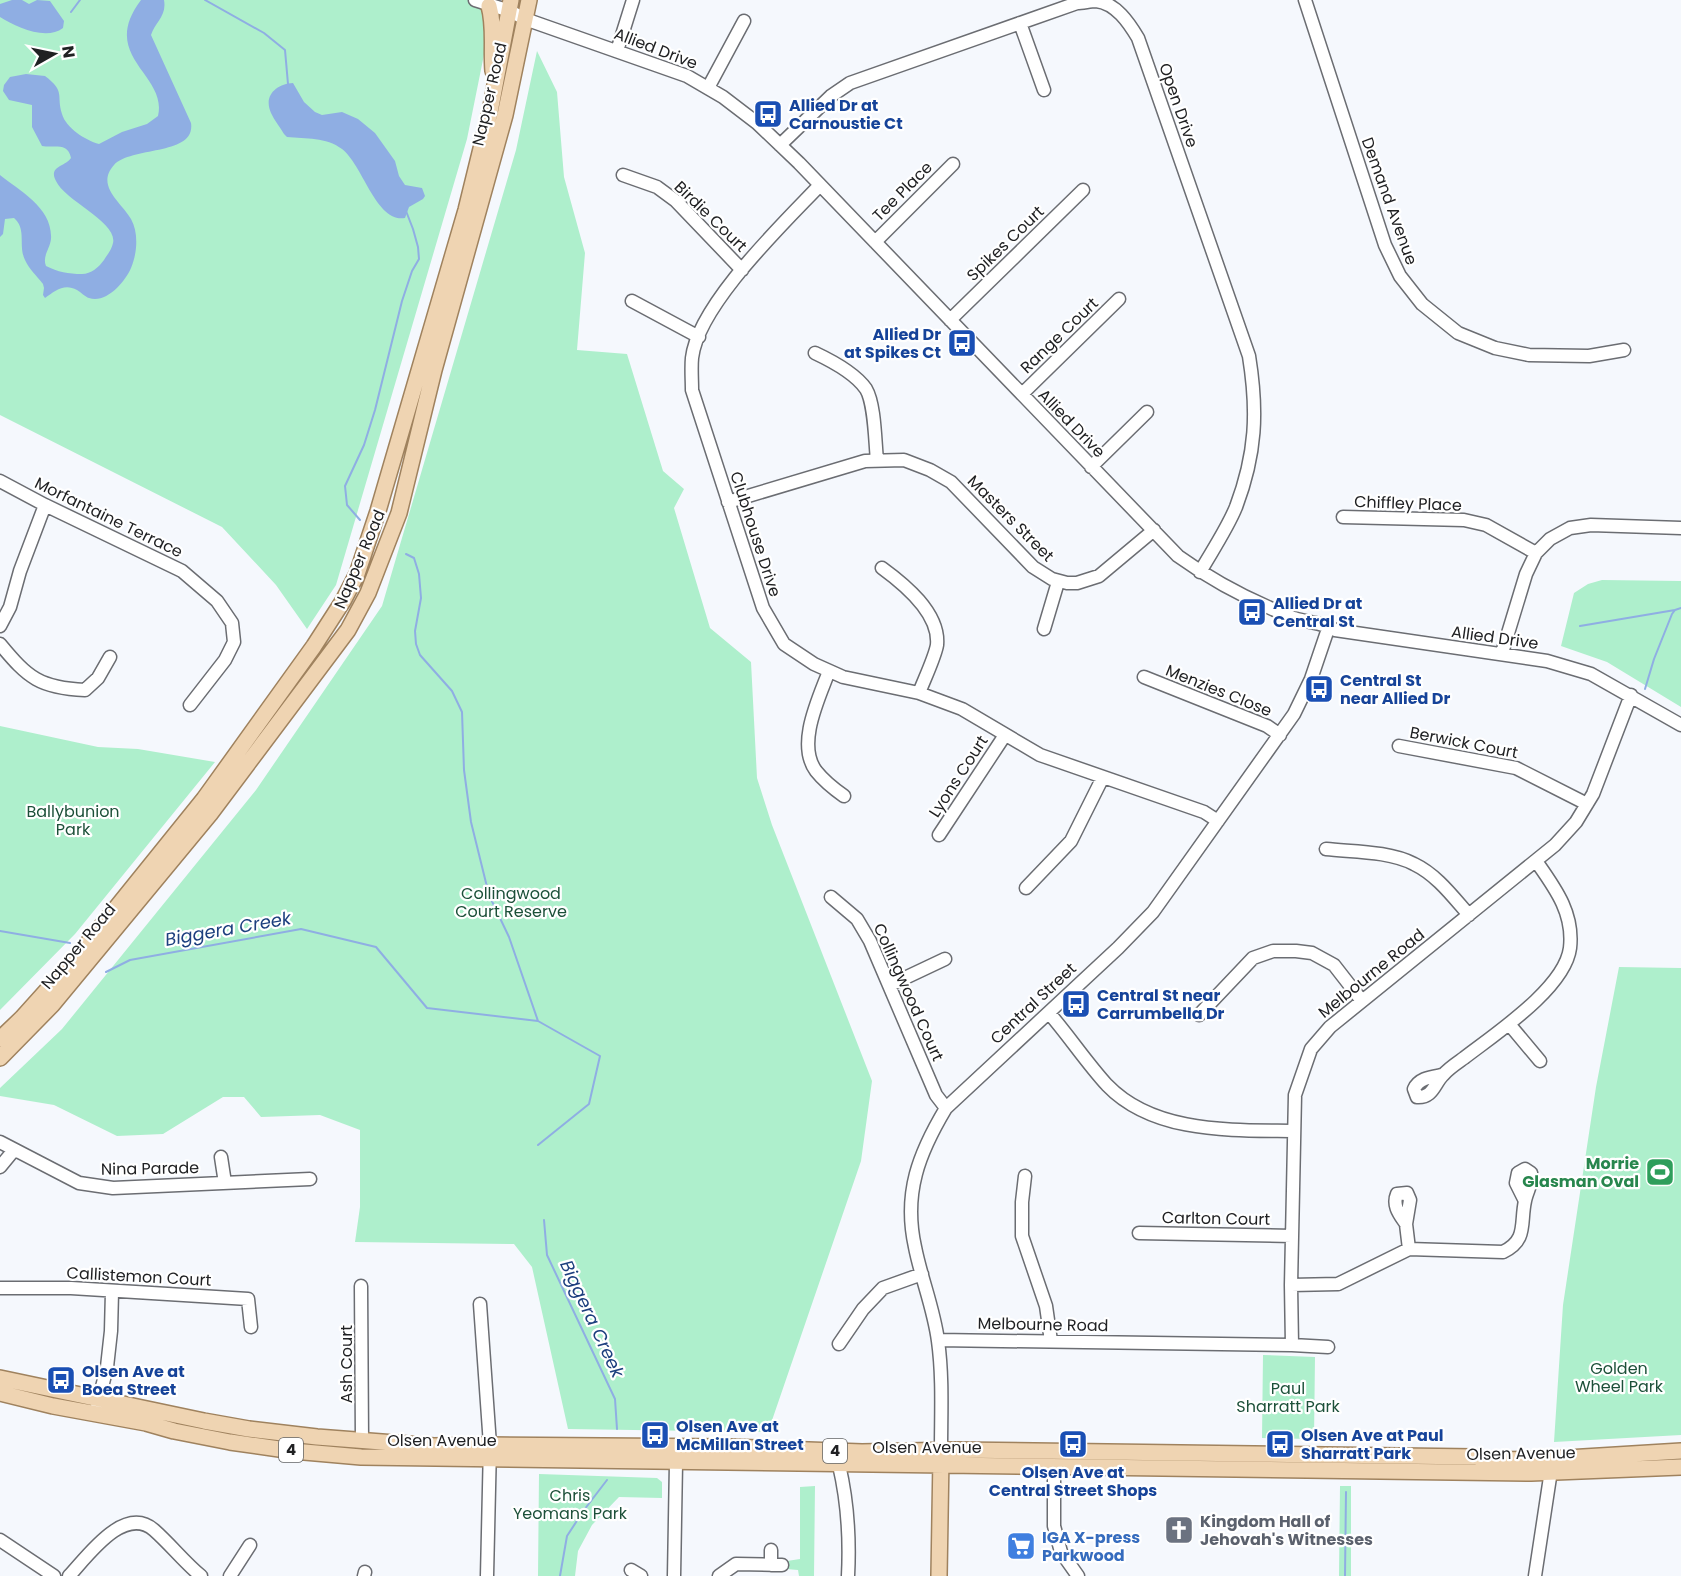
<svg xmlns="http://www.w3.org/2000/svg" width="1681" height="1576" font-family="Poppins,sans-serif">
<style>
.green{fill:#aeefcc}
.water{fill:#8faee3}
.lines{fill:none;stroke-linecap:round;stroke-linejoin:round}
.stream{stroke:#8faee3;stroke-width:2}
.minor-casing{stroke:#6b6d72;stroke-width:15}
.major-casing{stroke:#9f825e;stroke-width:18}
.minor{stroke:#fff;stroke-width:12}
.major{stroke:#efd4b2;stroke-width:15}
.labels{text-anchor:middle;stroke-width:4.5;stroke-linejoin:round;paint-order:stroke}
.shield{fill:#fff;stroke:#636465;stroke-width:1.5}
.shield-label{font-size:15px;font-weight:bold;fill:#202123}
.street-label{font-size:16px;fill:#202123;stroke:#fff}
.transit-label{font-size:16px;font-weight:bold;fill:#164399;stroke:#fff;text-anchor:start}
.park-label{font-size:16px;fill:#1c5039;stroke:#fff}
.leisure-label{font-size:16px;font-weight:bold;fill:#27864d;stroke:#fff;text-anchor:end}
.worship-label{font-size:16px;font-weight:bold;fill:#5b616d;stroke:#fff;text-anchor:start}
.shop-label{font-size:16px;font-weight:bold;fill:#366cbe;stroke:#fff;text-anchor:start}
.water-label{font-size:18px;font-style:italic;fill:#1c3f7e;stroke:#fff}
</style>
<rect width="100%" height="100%" fill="#f5f8fd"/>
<path class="green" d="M0 0H495L467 139 336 585 307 629 276 585 222 527 0 415Z
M537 51 557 92 564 177 585 253 577 350 627 354 663 471 684 489 674 508 710 628 751 662 757 778 772 825 872 1081 861 1161 768 1432 568 1429 532 1267 514 1244 355 1242 360 1207V1130L320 1115 261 1117 244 1097H223L163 1134 117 1136 54 1105 0 1096V1088L62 1029 256 790 382 606 516 150Z
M1602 580 1681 581V707L1607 662 1561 646 1574 593 1588 584Z
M0 726 98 747 138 749 215 762 75 934 0 1010Z
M1619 967 1681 968V1435L1554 1442 1563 1305 1596 1087Z
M1263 1355 1315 1357 1314 1439 1262 1438Z
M539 1474 657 1478 662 1482V1498L619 1497 592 1525 578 1551 575 1576H538Z
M815 1486 814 1576H799L798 1570 786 1569 787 1561 800 1559V1487Z
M1340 1486H1351V1576H1339Z"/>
<path class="water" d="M12 0H22L29 4 37 0 50 1 64 21 63 28C46 41 16 27 0 17V4Z
M141 0H164C167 16 155 22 151 35L191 123C196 156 132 146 114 165 95 186 122 203 131 219 139 233 137 254 131 268 125 282 106 304 89 298 85 297 81 292 77 290 64 283 55 291 45 298L43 295 44 288 43 284C37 276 29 269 25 260 18 246 27 229 14 218L5 219 3 234 0 237V175C20 191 53 208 51 239 50 249 42 256 46 266 58 272 68 274 82 274 91 274 99 267 104 260 107 255 112 249 113 243 118 222 65 201 56 181 48 166 65 167 71 158 68 142 55 148 42 146L32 127V105L9 100 3 91 4 85 10 77 26 74 45 76C66 92 56 95 62 114 66 128 85 140 99 144L122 132 147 124 158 116C168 74 98 57 141 0Z
M293 83 304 102 315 112 322 115 342 112 358 119 375 133 395 161 399 176 405 185 422 188 425 196 423 199 409 207 405 218C376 223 363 165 342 149 326 137 306 139 287 137L284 134C280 127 274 120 271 113 263 95 277 84 293 83Z"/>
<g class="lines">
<path class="stream" d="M205 0 264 33 285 50 288 84
M71 12 80 0
M360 520 347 505 345 486 364 445 375 410 402 301 412 271 419 259 418 247 413 229 406 211
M406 554 414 558 419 574 421 598 415 631 416 644 420 655 452 691 462 712 464 770 471 822 489 895 509 937 538 1021
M1580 626 1675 610
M1645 689 1654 659 1672 614 1675 610 1681 608
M0 931 70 943
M106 972 130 960 301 929 376 947 427 1008 538 1021 600 1056 589 1104 538 1145
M544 1220 547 1255 615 1399 617 1429
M560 1576 567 1536 584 1510 607 1480
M1345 1576 1346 1492"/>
<g class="minor-casing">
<path id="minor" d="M475 0 510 11 525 19 687 76 723 97 757 123 799 163 1178 556C1214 582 1253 602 1294 618 1308 623 1323 622 1335 630L1547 661 1591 674 1681 725
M1305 0 1385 245 1400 276 1422 304 1458 333 1495 348 1529 355 1589 356 1624 350
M1020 23 1044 90
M617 51 633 0
M708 88 744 21
M780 145 831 96 850 83 1077 3C1083 3 1090 1 1096 1 1116 3 1129 23 1138 38L1249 356C1258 412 1256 454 1236 507 1227 529 1212 551 1200 572
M623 175 657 187 676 201 742 270
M820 185C783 224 698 305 692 358 691 368 692 380 692 390L763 608 784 644 814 664 843 677 919 693 962 709 1040 755 1204 812 1218 821
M875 242 953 164
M632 301 699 337
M950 320 1083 190
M815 353C832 361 855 373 866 389 875 404 875 442 877 460
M1022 394 1119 299
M1091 467 1147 412
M0 481 45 505 182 571 217 601 232 623 234 642 225 660 190 705
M728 502 865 461 904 460 930 470 951 482 1033 567 1052 579 1067 583H1077L1099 576 1154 530
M1343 517 1464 520 1486 525 1536 553
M882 568C904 584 940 613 937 645 935 657 924 680 919 693
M0 626 10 607 20 571 45 505
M1044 629 1058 582
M0 644C28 678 40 688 85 690L98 678 110 657
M1502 653 1526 574 1536 553 1550 539 1570 528 1591 525 1681 528
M829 671C819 698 796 744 816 771 824 781 834 789 844 796
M1144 677 1267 726 1280 735
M1399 746 1516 768 1587 804
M939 835 1005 735
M1326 849C1354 852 1389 851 1414 864 1437 875 1453 897 1469 915
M1026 888 1071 841 1103 777
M831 897 857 919 870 941 936 1095 946 1108
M890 985 945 959
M1049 1013C1069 1036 1086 1062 1107 1085 1154 1134 1232 1130 1294 1131
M1199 1015 1253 958 1273 951H1296L1312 953 1334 965 1362 1001
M1509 1024 1540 1061
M1442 1075C1431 1077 1419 1078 1414 1089L1417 1097C1433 1098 1434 1084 1443 1075 1449 1068 1457 1063 1464 1058 1495 1034 1565 988 1570 948 1574 913 1555 888 1536 861
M0 1142 79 1183 113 1188 310 1179
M221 1157 225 1183
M0 1167 14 1150
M1025 1176 1022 1202V1236L1046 1306 1051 1341
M1406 1224C1400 1215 1392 1206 1397 1194L1407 1193 1410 1200 1406 1224 1409 1249
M1139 1233 1292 1236
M1291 1285 1338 1284 1409 1249 1503 1252C1528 1240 1520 1223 1525 1201 1527 1191 1533 1183 1531 1173L1525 1169 1518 1173 1516 1183 1525 1201
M361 1286 362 1441
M0 1288H71L248 1299 251 1327
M480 1304 490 1445 487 1576
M938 1340 1292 1345 1328 1347
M839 1344 863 1309 883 1288 922 1274
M1292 1345 1291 1285 1295 1095 1311 1049 1330 1027 1555 845 1576 822 1593 794 1631 695
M97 1407 107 1367 111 1331 112 1292
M941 1451C941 1414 943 1377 938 1341 934 1309 921 1278 915 1247 903 1193 919 1153 946 1108L1118 948 1153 912 1294 714 1311 679 1329 626
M839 1465C848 1503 850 1537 848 1576
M1054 1467V1526L1061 1552 1078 1576
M0 1540 54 1576
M771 1565V1550
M631 1570 641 1576
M69 1576C87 1557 124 1504 154 1530 171 1545 184 1562 201 1576
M230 1576 250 1545
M364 1576 365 1572
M674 1576 676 1463
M719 1576 736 1564 782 1565
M1535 1576 1552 1464"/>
</g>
<g class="major-casing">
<path id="major" d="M489 6C495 27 491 49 493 71
M0 1039 22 1018 75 959 204 799 314 646 343 601 357 574 378 511 466 210 490 112 511 0
M0 1058 52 1005 210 814 348 630 368 593 399 513 434 370 505 115 529 0
M0 1378 204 1421 249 1429 317 1437 434 1446 490 1445 730 1447 862 1452 955 1450 1475 1457 1491 1460 1551 1459 1681 1451
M0 1393 53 1406 146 1423 174 1431 230 1442 293 1451 361 1457 1531 1473 1681 1467
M939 1576 941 1457"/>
</g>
<use href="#minor" class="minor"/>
<use href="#major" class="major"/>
</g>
<defs>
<g id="bus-square" transform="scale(1.5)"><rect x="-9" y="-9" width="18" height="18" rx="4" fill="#1a4fb4" stroke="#fff"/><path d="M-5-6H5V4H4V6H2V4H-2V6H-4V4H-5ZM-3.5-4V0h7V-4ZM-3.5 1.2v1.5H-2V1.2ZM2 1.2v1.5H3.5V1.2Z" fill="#fff"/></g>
<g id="stadium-square" transform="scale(1.5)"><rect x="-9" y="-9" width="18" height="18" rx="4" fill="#2e9e5b" stroke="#fff"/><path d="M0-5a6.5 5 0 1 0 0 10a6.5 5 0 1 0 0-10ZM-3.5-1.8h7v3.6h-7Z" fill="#fff"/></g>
<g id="church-square" transform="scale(1.5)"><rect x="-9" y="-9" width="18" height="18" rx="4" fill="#6b7280" stroke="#fff"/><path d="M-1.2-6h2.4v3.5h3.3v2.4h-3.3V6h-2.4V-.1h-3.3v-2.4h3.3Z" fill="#fff"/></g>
<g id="supermarket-square" transform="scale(1.5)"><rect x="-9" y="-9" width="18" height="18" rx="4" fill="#3f7fe0" stroke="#fff"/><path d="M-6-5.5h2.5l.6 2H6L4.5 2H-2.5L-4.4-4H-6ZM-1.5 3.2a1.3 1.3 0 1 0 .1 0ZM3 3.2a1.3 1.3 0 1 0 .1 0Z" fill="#fff"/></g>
</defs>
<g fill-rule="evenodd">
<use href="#bus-square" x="768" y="114"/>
<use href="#bus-square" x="962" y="343"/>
<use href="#bus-square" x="1252" y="612"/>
<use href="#bus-square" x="1319" y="689"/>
<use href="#bus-square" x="1076" y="1004"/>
<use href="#stadium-square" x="1660" y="1172"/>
<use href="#bus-square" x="61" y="1380"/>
<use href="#bus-square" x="655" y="1435"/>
<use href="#bus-square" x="1073" y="1444"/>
<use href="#bus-square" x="1280" y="1444"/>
<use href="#church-square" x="1179" y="1530"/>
<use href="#supermarket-square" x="1021" y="1546"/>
</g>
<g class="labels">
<g class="shield">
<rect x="279" y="1438" width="24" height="24" rx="4.5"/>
<rect x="823" y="1439" width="24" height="24" rx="4.5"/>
</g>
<g class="shield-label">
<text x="291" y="1455">4</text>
<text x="835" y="1456">4</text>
</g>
<g class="street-label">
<text transform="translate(656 48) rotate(21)" y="6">Allied Drive</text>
<text transform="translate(489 94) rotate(-77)" y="6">Napper Road</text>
<text transform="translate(1179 105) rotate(71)" y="6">Open Drive</text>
<text transform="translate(902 191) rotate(-45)" y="6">Tee Place</text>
<text transform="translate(1390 201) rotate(70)" y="6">Demand Avenue</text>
<text transform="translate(711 216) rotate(44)" y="6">Birdie Court</text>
<text transform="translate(1005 243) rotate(-44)" y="6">Spikes Court</text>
<text transform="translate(1059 335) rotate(-44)" y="6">Range Court</text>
<text transform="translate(1072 423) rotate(46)" y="6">Allied Drive</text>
<text transform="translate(1408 503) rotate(2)" y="6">Chiffley Place</text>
<text transform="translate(109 517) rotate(26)" y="6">Morfantaine Terrace</text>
<text transform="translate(1011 518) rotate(45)" y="6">Masters Street</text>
<text transform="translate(756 534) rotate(72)" y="6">Clubhouse Drive</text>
<text transform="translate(359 559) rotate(-67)" y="6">Napper Road</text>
<text transform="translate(1495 637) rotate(8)" y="6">Allied Drive</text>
<text transform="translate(1219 690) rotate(22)" y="6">Menzies Close</text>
<text transform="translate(1464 742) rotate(11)" y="6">Berwick Court</text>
<text transform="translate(958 776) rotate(-57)" y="6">Lyons Court</text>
<text transform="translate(78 946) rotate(-50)" y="6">Napper Road</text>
<text transform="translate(1371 973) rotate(-39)" y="6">Melbourne Road</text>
<text transform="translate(909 992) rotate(66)" y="6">Collingwood Court</text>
<text transform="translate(1033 1003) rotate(-43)" y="6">Central Street</text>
<text transform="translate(150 1168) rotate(-1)" y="6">Nina Parade</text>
<text transform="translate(1216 1218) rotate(1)" y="6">Carlton Court</text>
<text transform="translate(139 1276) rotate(3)" y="6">Callistemon Court</text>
<text transform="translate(1043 1324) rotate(1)" y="6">Melbourne Road</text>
<text transform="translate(346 1364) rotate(-90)" y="6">Ash Court</text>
<text x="442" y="1446">Olsen Avenue</text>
<text x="927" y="1453">Olsen Avenue</text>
<text transform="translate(1521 1453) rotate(-1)" y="6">Olsen Avenue</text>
</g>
<g class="transit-label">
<text x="789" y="111">Allied Dr at<tspan x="789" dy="18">Carnoustie Ct</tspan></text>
<text x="941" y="340" text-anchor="end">Allied Dr<tspan x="941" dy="18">at Spikes Ct</tspan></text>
<text x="1273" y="609">Allied Dr at<tspan x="1273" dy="18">Central St</tspan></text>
<text x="1340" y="686">Central St<tspan x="1340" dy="18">near Allied Dr</tspan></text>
<text x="1097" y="1001">Central St near<tspan x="1097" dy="18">Carrumbella Dr</tspan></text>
<text x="82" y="1377">Olsen Ave at<tspan x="82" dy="18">Boea Street</tspan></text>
<text x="676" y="1432">Olsen Ave at<tspan x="676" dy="18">McMillan Street</tspan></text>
<text x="1301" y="1441">Olsen Ave at Paul<tspan x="1301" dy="18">Sharratt Park</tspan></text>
<text x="1073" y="1478" text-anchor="middle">Olsen Ave at<tspan x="1073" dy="18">Central Street Shops</tspan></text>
</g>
<g class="park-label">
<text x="73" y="817">Ballybunion<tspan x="73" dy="18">Park</tspan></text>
<text x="511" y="899">Collingwood<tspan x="511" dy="18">Court Reserve</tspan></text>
<text x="1619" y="1374">Golden<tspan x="1619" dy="18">Wheel Park</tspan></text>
<text x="1288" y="1394">Paul<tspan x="1288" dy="18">Sharratt Park</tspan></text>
<text x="570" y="1501">Chris<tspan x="570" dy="18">Yeomans Park</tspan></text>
</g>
<g class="leisure-label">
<text x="1639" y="1169">Morrie<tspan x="1639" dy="18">Glasman Oval</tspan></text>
</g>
<g class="worship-label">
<text x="1200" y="1527">Kingdom Hall of<tspan x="1200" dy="18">Jehovah's Witnesses</tspan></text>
</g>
<g class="shop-label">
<text x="1042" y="1543">IGA X-press<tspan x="1042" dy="18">Parkwood</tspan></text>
</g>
<g class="water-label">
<text transform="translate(228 929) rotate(-10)" y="6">Biggera Creek</text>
<text transform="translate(592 1319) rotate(65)" y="6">Biggera Creek</text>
</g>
</g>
<g transform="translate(54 54) rotate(81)" stroke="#ffffff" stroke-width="4.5" paint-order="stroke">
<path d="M0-4.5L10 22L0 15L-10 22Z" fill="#202123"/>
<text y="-9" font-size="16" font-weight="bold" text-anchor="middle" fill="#202123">N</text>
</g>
</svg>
